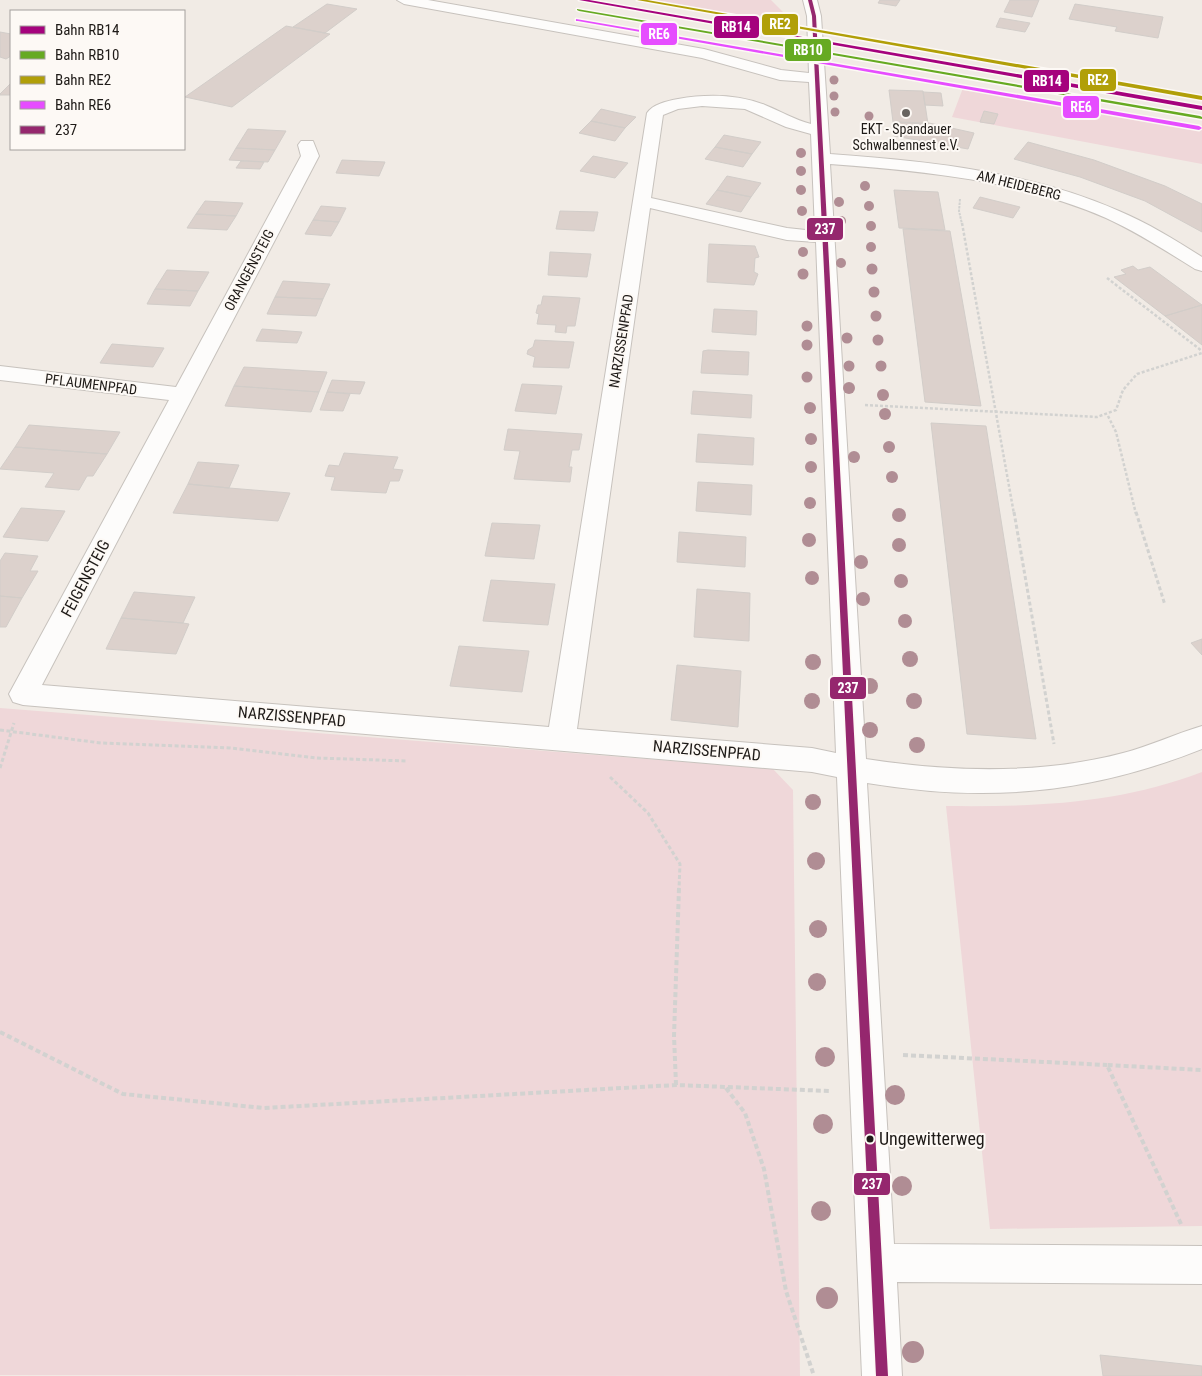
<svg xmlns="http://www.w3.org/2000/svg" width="1202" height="1376" font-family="'Roboto Condensed',sans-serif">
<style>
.green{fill:#efd7d9}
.building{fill:#dcd1cc;stroke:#d2cdc9}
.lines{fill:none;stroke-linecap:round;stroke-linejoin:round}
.minor-casing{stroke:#c7c2bd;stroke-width:2}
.path-far3{stroke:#d2d2d0;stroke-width:2;stroke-dasharray:2.5 1;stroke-linecap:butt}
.path-far2{stroke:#d2d2d0;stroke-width:2.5;stroke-dasharray:3 2;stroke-linecap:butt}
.path-far1{stroke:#d2d2d0;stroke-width:3;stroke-dasharray:4 2.5;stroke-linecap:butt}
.path{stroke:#d2d2d0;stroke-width:4;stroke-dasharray:5 3;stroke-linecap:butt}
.minor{fill:#fdfcfb;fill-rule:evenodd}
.bus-1-casing{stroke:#fdf9f5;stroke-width:3}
.bus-1{fill:#95276e;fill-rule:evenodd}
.rail-1-casing{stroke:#fdf9f5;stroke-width:3}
.rail-2-casing{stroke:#fdf9f5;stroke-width:3}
.rail-3-casing{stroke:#fdf9f5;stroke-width:3}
.rail-4-casing{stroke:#fdf9f5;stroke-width:3}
.rail-1{fill:#a5027d;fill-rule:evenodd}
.rail-2{fill:#6a2;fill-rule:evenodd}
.rail-3{fill:#b19f08;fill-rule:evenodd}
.rail-4{fill:#e64dff;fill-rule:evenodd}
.tree{fill:#b08d94}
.poi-dot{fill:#686460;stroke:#fdf9f5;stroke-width:2}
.bus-dot{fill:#1f1b18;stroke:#fdf9f5;stroke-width:2}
.labels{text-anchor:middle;stroke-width:4;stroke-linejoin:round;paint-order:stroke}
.far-poi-label{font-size:14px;fill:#1f1b18;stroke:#fdf9f5}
.far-street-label{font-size:14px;fill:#1f1b18;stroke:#fdf9f5}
.street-label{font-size:16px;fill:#1f1b18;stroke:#fdf9f5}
.near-bus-label{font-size:18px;fill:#1f1b18;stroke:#fdf9f5;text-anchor:start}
.line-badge{stroke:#fdf9f5;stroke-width:2}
.badge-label{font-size:14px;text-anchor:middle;font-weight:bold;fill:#fff}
</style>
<rect width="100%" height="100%" fill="#f1ebe5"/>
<path class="green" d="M635 0H771L799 28Z
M963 88 1202 130V164L952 117Z
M0 708 773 769 793 790 800 1376 0 1375Z
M1202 772V1226L990 1229 946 806C1034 807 1119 804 1202 772Z"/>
<path class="building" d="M880 0H900L896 6 878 3Z
M1010 0H1039L1032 17 1004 12Z
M327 4 357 9 325 33 293 27Z
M1075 4 1163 17 1158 38 1115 31 1117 27 1069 19Z
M1000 18 1030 23 1025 32 996 27Z
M286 26 330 34 232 107 185 97Z
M0 32 11 34V56L6 59 0 57Z
M11 83V95H0V94Z
M889 90 923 91 928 124 893 122Z
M923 92 941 93 943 106 925 105Z
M601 109 636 117 625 128 591 121Z
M984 111 998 114 994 124 980 122Z
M591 121 625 128 615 141 579 133Z
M893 122 929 123 974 133 968 149 894 136Z
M248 129 286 131 275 150 236 148Z
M724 135 761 142 752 154 715 147Z
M1028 142 1094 160 1165 186 1202 204V232L1145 201 1080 177 1014 159Z
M715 147 752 154 743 167 705 159Z
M236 148 275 150 268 162 229 160Z
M593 156 628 163 615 178 580 171Z
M342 160 385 162 379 176 336 173Z
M241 161 264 162 260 169 236 168Z
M727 176 761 183 751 197 717 190Z
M717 190 751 197 741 212 706 204Z
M894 190 938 192 945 230 899 228Z
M980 197 1020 207 1013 218 973 208Z
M205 201 243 203 236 216 196 214Z
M321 206 346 208 339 222 313 220Z
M560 211 598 212 594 231 556 229Z
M196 214 236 216 227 230 187 228Z
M313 220 339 222 331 236 305 234Z
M903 229 950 231 981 406 925 402Z
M709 244 755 246 759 257 755 258 754 272 758 274 754 285 707 282Z
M550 252 591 254 587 277 548 275Z
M1133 266 1138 270 1150 267 1202 305 1165 316 1114 277 1126 274 1121 270Z
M167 270 209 272 198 291 155 289Z
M283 281 330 284 323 299 275 297Z
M155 289 198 291 190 306 147 304Z
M543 296 580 298 575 326H567L566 333 555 332 556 325 537 324 539 314 536 313 538 305H541Z
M275 297 323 299 316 316 267 314Z
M1202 305V345L1165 316Z
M714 309 757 311 756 335 712 332Z
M262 329 302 332 297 343 256 341Z
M535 340 574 342 569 368 533 367 535 357 527 354 528 350 533 347Z
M112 344 164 348 153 367 100 363Z
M708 350 749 352 748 375 701 373 703 351Z
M244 367 327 372 319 392 234 386Z
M332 380 365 382 360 394 327 392Z
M522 384 562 386 556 414 515 411Z
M234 386 319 392 311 412 225 406Z
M693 391 752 395 751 418 691 414Z
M327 392 350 394 343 411 320 410Z
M931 423 986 426 1036 739 967 734Z
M29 425 120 432 107 454 15 447Z
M508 429 582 434 579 450H572L569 467H572L570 482 514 479 520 451 504 450Z
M698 434 754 438 753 465 696 462Z
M15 447 107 454 93 476H87L79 490 45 487 54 473 0 469Z
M344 453 398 457 393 469 403 470 399 481H390L386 493 331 490 335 477 325 476 329 465 339 466Z
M198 462 239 465 229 488 188 484Z
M698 482 752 485 751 515 696 511Z
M188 484 229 488 290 493 278 521 173 513Z
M21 508 65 511 48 541 3 537Z
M492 523 540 525 534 559 485 556Z
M679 532 746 537 745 567 677 562Z
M5 553 38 556 30 571H38L22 598 0 596V561Z
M491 580 555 584 548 625 483 621Z
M697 589 750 593 749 641 694 637Z
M134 592 195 597 183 623 121 618Z
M0 596 22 598 6 627H0Z
M121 618 183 623 189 624 176 654 106 649Z
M1202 639V655L1191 643Z
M459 646 529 651 522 692 450 686Z
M677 665 741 671 738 727 671 720Z
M1100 1355 1202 1366V1376H1103Z"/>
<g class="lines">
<g class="minor-casing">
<path id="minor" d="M397 0H428L704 49 781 70 809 73 807 16 803 0H817L821 16 830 154C927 161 1028 171 1119 211 1148 223 1175 240 1202 257V271L1195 269C1166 251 1137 232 1106 218 1019 180 923 171 830 164L866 759C950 772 1040 775 1123 753 1150 746 1175 734 1202 726V749C1089 794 987 803 867 783L894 1244 1202 1246V1284L897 1282 902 1376H862L837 777 812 772 23 705 13 702 9 694 169 400 0 380V366L176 387 301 156 298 145 301 141H313L319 156 42 685 549 727 647 113C653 104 667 101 678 99 706 94 737 94 765 105 780 111 795 120 811 124L809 82 780 80 702 58 404 4ZM702 106 745 109 786 127 811 134 815 231 787 228 651 198 663 115 678 109ZM650 208 787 240 816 242 836 753 812 748 577 729Z"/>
</g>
<path class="path-far3" d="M960 199 959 211 962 224"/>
<path class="path-far2" d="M962 223 1014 514
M1107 278 1202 351
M865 405 1097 417 1116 410 1123 390 1137 374 1202 353
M1108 416 1116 432 1136 514"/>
<path class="path-far1" d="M1014 512 1054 744
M1136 512 1165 605
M0 730 101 743 230 748 317 758 407 761
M0 768 14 723
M610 777 648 813 680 864 679 889"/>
<path class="path" d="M0 1032 123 1094 264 1108 676 1085 830 1091
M903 1055 1107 1065
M676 1085 674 1036 679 888
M726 1088 745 1113 764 1169 786 1291 814 1376
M1181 1224 1107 1065 1202 1070"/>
<use href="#minor" class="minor"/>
<g class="bus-1-casing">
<path id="bus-1" d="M808 0H812L816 16 888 1376H876L812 16Z"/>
</g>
<use href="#bus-1" class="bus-1"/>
<g class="rail-1-casing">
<path id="rail-1" d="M579 0H589L1202 106V110Z"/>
</g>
<g class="rail-2-casing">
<path id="rail-2" d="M577 9 1200 116 1202 117V119L579 11 577 10Z"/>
</g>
<g class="rail-3-casing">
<path id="rail-3" d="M637 0H647L1202 96V100Z"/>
</g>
<g class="rail-4-casing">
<path id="rail-4" d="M576 19 1199 126 1202 128 1199 130 578 21H576Z"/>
</g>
<use href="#rail-1" class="rail-1"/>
<use href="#rail-2" class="rail-2"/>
<use href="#rail-3" class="rail-3"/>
<use href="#rail-4" class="rail-4"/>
</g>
<g class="tree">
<circle cx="834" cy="80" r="4.5"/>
<circle cx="834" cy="96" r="4.5"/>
<circle cx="835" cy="112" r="4.5"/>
<circle cx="869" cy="116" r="4.5"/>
<circle cx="801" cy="153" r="5"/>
<circle cx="801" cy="171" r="5"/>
<circle cx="865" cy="186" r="5"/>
<circle cx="801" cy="190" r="5"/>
<circle cx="839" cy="202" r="5"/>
<circle cx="869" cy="206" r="5"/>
<circle cx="802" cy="211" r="5"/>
<circle cx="841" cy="221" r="5"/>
<circle cx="871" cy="226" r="5"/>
<circle cx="871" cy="247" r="5"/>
<circle cx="803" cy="252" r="5"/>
<circle cx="841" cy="263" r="5"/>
<circle cx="872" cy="269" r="5.5"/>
<circle cx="803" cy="274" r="5.5"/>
<circle cx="874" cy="292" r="5.5"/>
<circle cx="876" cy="316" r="5.5"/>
<circle cx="807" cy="326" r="5.5"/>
<circle cx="847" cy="338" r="5.5"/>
<circle cx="878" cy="340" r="5.5"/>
<circle cx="807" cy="345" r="5.5"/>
<circle cx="849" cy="366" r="5.5"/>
<circle cx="881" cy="366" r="5.5"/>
<circle cx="807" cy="377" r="5.5"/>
<circle cx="849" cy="388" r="6"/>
<circle cx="883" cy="395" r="6"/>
<circle cx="810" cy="408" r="6"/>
<circle cx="885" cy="414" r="6"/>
<circle cx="811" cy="439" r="6"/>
<circle cx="889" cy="447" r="6"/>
<circle cx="854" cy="457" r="6"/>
<circle cx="811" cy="467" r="6"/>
<circle cx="892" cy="477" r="6"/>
<circle cx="810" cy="503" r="6"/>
<circle cx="899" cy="515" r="7"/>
<circle cx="809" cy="540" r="7"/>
<circle cx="899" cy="545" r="7"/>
<circle cx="861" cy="562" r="7"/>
<circle cx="812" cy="578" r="7"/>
<circle cx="901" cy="581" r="7"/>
<circle cx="863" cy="599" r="7"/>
<circle cx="905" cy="621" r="7"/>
<circle cx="910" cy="659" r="8"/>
<circle cx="813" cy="662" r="8"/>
<circle cx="870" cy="686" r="8"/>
<circle cx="812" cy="701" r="8"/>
<circle cx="914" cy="701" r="8"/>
<circle cx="870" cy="730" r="8"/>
<circle cx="917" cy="745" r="8"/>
<circle cx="813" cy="802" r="8"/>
<circle cx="816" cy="861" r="9"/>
<circle cx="818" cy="929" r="9"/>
<circle cx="817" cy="982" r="9"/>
<circle cx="825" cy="1057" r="10"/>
<circle cx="895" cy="1095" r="10"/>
<circle cx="823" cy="1124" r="10"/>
<circle cx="902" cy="1186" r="10"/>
<circle cx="821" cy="1211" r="10"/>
<circle cx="827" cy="1298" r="11"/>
<circle cx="913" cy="1352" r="11"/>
</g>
<circle class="poi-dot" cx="906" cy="113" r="5"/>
<circle class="bus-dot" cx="870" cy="1139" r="4.5"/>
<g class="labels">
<g class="far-poi-label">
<text x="906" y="134">EKT - Spandauer<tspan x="906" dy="16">Schwalbennest e.V.</tspan></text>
</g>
<g class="far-street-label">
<text transform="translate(1019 185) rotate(14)" y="5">AM HEIDEBERG</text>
<text transform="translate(249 270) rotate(-62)" y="5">ORANGENSTEIG</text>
<text transform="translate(621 341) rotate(-81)" y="5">NARZISSENPFAD</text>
<text transform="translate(91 384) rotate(7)" y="5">PFLAUMENPFAD</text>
</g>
<g class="street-label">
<text transform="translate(85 578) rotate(-62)" y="6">FEIGENSTEIG</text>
<text transform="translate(292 716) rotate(5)" y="6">NARZISSENPFAD</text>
<text transform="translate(707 750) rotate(5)" y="6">NARZISSENPFAD</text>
</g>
<g class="near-bus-label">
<text x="879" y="1145">Ungewitterweg</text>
</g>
</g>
<g class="line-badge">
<rect x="761" y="13" width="38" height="23" rx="5" fill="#b19f08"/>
<rect x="713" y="15" width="47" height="24" rx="5" fill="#a5027d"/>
<rect x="640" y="22" width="38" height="24" rx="5" fill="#e64dff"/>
<rect x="784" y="38" width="48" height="24" rx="5" fill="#6a2"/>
<rect x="1079" y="68" width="38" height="24" rx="5" fill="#b19f08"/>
<rect x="1023" y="69" width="47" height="24" rx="5" fill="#a5027d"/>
<rect x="1062" y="95" width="38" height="24" rx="5" fill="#e64dff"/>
<rect x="806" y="217" width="38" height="24" rx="5" fill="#95276e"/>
<rect x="829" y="676" width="38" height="24" rx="5" fill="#95276e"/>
<rect x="853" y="1172" width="38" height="24" rx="5" fill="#95276e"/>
</g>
<g class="badge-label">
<text x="780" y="29">RE2</text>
<text x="736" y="32">RB14</text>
<text x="659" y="39">RE6</text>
<text x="808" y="55">RB10</text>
<text x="1098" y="85">RE2</text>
<text x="1047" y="86">RB14</text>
<text x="1081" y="112">RE6</text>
<text x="825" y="234">237</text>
<text x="848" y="693">237</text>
<text x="872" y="1189">237</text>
</g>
<rect x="10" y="10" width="175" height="140" fill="#fdf9f5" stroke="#a4a09d"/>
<rect x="20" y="26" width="25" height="8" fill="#a5027d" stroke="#a4a09d"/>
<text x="55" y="35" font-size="15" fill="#1f1b18">Bahn RB14</text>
<rect x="20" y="51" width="25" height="8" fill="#66aa22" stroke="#a4a09d"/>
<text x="55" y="60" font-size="15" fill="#1f1b18">Bahn RB10</text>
<rect x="20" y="76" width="25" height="8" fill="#b19f08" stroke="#a4a09d"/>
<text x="55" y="85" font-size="15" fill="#1f1b18">Bahn RE2</text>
<rect x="20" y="101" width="25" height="8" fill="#e64dff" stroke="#a4a09d"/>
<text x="55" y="110" font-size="15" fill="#1f1b18">Bahn RE6</text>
<rect x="20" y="126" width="25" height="8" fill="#95276e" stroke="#a4a09d"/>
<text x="55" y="135" font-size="15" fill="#1f1b18">237</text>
</svg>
